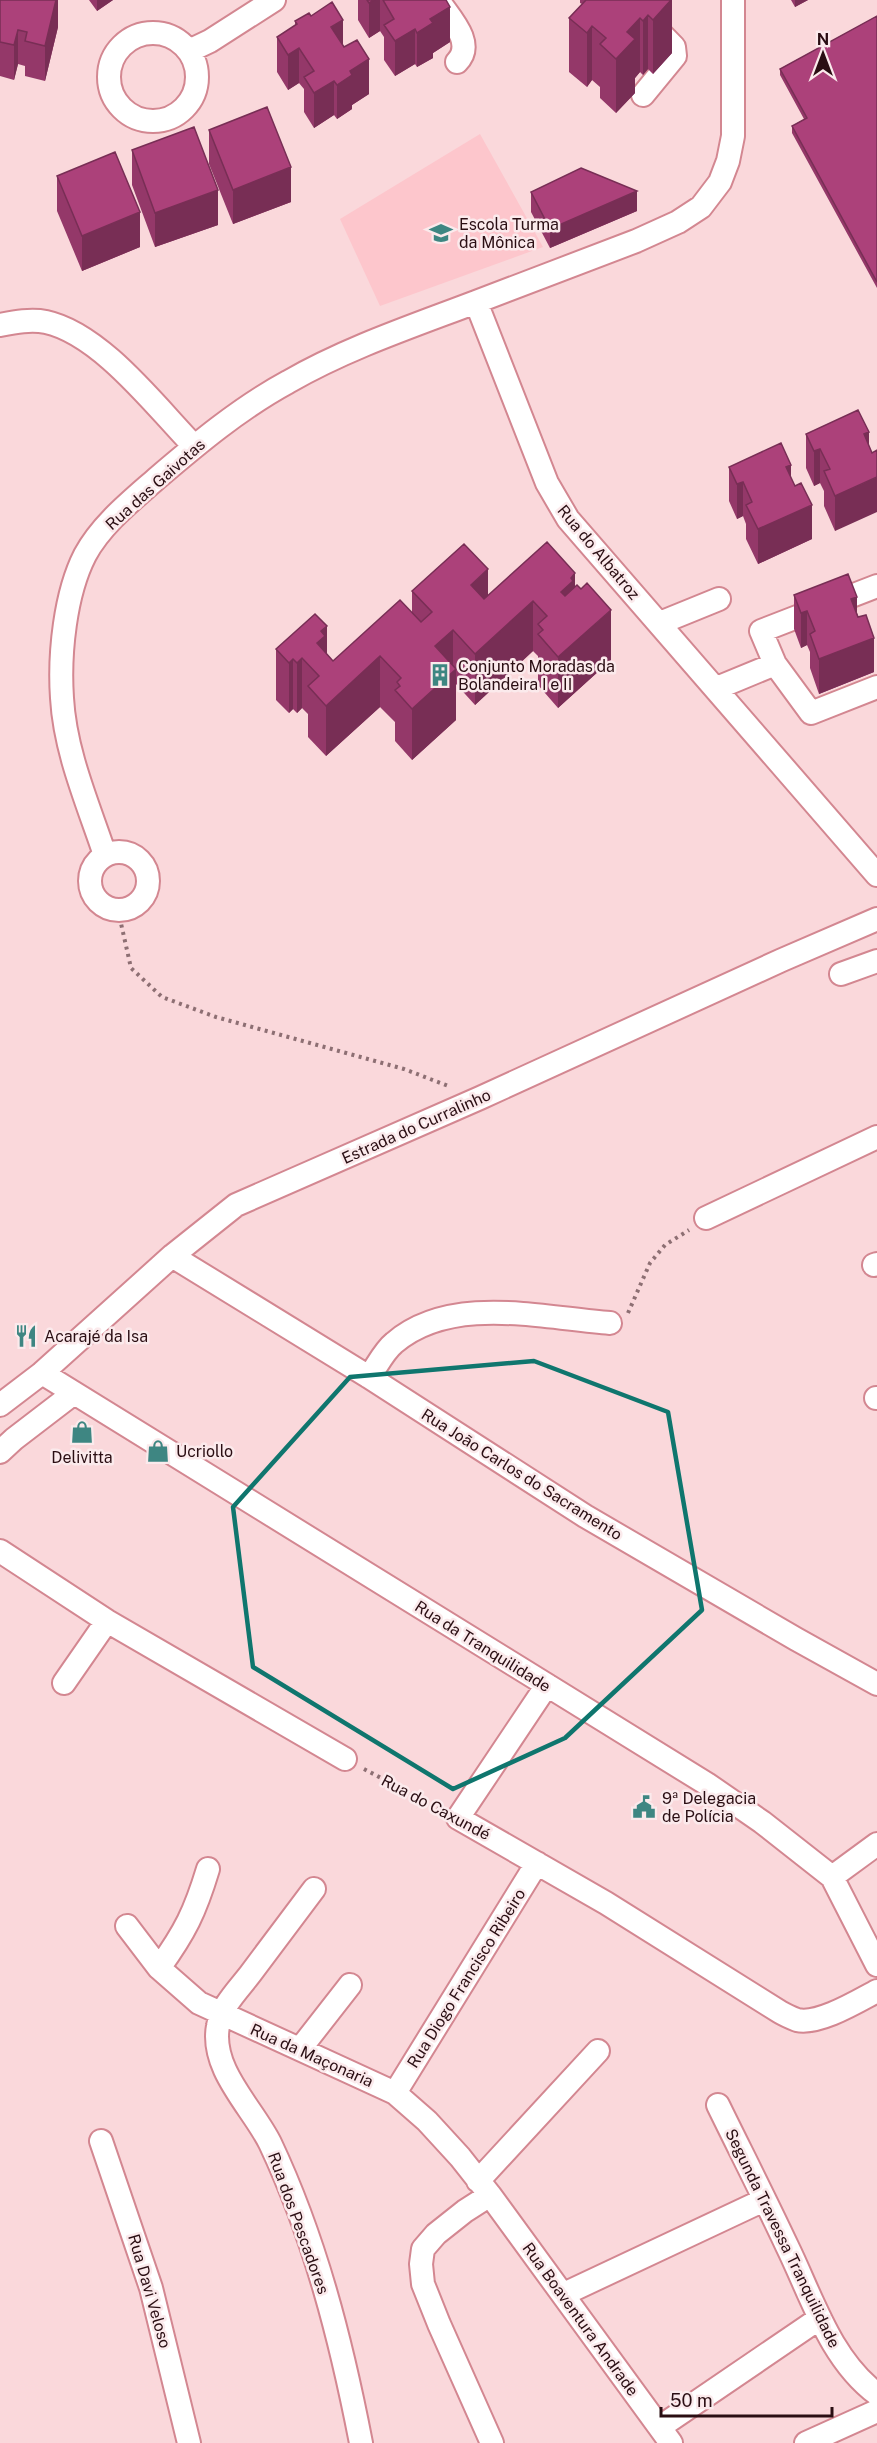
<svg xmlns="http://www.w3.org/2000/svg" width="877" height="2443" font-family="'Public Sans',sans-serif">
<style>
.built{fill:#fdc6cc}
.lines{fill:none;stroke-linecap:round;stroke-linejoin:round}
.minor-casing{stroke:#d38791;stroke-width:26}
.path{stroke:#8d6f73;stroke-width:4;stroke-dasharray:3 4.5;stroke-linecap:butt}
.minor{stroke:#fff;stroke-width:22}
.wall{fill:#943869}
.shaded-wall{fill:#782e55}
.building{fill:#ac417a;stroke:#782e55;stroke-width:1.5}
.marked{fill:none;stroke:#0f766e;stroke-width:4.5;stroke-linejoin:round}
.labels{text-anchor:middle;stroke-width:5;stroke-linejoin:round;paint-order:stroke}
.poi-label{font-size:16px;fill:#2a0e13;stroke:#fbeaec;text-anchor:start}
.street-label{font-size:16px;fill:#2a0e13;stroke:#fbeaec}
</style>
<rect width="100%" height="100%" fill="#fad8db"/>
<path class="built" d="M480 134 543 247 380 306 340 219Z"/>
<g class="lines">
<g class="minor-casing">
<path id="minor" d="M438 0C449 17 476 43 457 62
M628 0 674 47 675 56 643 95
M733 0V136L728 161 720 182 701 207 678 222 636 241 476 302 547 483 568 519 877 875
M109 77a44 44 0 1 1 88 0a44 44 0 1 1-88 0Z
M189 51 210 41 274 0
M0 325C15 322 31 319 46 322 101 334 156 407 194 446
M877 586 761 631 775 664 811 713 877 687
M660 623 719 599
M717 688 775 664
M90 881a29 29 0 1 1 58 0a29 29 0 1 1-58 0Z
M105 855C88 804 65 752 62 698 59 654 65 594 85 555 101 525 131 501 156 479 197 444 240 408 288 382 347 348 413 326 476 302
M841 974 877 961
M706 1218 877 1137
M172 1256 369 1377 585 1516 796 1639 877 1684
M874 1265 877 1264
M42 1373 707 1784 762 1822 832 1877 877 1965
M369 1377C377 1366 384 1351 394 1343 451 1294 542 1318 610 1323
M876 1398H877
M0 1405 42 1373 172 1256 236 1205 480 1098 782 960 877 919
M0 1452 14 1439 74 1393
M0 1551 107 1621 345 1759
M64 1683 107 1621
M547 1685 458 1818 606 1903 780 2012C785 2015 792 2018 797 2020 819 2025 858 2001 877 1991
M832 1877 877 1844
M314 1889C293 1917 272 1945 251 1973 239 1989 221 2006 218 2026 210 2069 252 2107 270 2143 315 2238 341 2340 361 2443
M127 1926 159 1968 199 2003 395 2093 427 2121 460 2157 490 2195 671 2443
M159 1968C185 1932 195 1912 208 1869
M300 2049 350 1985
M395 2093 537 1863
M718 2105C741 2152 765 2199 787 2246 812 2297 830 2359 877 2394
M101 2141 151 2288 189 2443
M478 2181 598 2051
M490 2195 465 2211 436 2234 423 2249 421 2264 423 2284 439 2324 492 2443
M564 2294 764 2200
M660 2427 820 2318
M806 2443 877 2411"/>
</g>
<path class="path" d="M118 910 131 968 162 997 216 1017 404 1069 451 1087
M628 1313 650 1263 665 1245 689 1230
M364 1769 440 1809"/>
<use href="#minor" class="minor"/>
</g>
<path class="wall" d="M0 0H58V27L45 81 25 76V66L18 64 14 80 0 76Z
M89 0H113L97 11Z
M358 0H446L450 42 433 53V58L417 67 415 64 395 76 384 60V37L380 31 369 38 358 20Z
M580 0H672V53L653 74 648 69 643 75 640 72 635 78V93L616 113 600 98V87L592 80 587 87 569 72V18L582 4 580 3Z
M791 0H808L795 7Z
M311 16 343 45 369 94 352 105V109L337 119 334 115 314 128 304 112V89L299 83 288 90 277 72V37L295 26V21Z
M877 16V288L792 133V126L804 119 780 75V69Z
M209 130 291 202 233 224 209 164Z
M132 150 218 225 155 247 132 185Z
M57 176 140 247 82 271 57 211Z
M531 192 637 211 550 248 531 212Z
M806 434 869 446 835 531 824 506V491L820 483 814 486 806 468Z
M729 467 791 479 812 539 758 564 746 539V524L743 516 737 519 729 501Z
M575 586 611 660 558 708 538 685V656L533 651 475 705 456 684V720L412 760 395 741V722L380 707 326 756 308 737V714L302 708 297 713 293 709 289 713 276 700V649L327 654 333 661 412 613V591L488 596Z
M794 595 857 613 874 672 819 694 810 668V652L807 645 801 648 794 629Z"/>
<path class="shaded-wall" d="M56 0H58V27L45 81V46Z
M97 0H113L97 11Z
M374 0H380V31L369 38V3Z
M671 0H672V53L653 74V20Z
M795 0H808L795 7Z
M450 7V42L433 53V58L417 67V33L430 19Z
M648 15V69L643 75V21Z
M640 18V72L635 78V93L616 113V59L627 32Z
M343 20V54L331 27Z
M592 26V80L587 87V33Z
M415 29V64L395 76V41Z
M18 30V64L14 80V45Z
M299 48V83L288 90V55Z
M369 59V94L352 105V109L337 119V85L350 71Z
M334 81V115L314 128V93Z
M291 167V202L233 224V190Z
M218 190V225L155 247V213Z
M637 191V211L550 248V229Z
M140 212V247L82 271V236Z
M869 432V467L864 434Z
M820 449V483L814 486V451Z
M791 465V500L786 467Z
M877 477V512L835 531V496Z
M743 482V516L737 519V484Z
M812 505V539L758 564V529Z
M488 569V620L471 585Z
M575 573V623L561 592 571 578Z
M857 597V631L851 599Z
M533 601V651L475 705V654Z
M611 610V660L558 708V657Z
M807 611V645L801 648V613Z
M327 626V676H319L317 643 321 631Z
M453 630V672L456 669V720L412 760V709L435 646Z
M874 638V672L819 694V659Z
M380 656V707L326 756V706Z
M302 658V708L297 713V663Z
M293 659V709L289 713V663Z"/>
<path class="building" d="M0 0H56L45 46 25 41 27 32 18 30 14 45 0 42Z
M367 0H374L369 3Z
M383 0H446L450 7 430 19 433 23 417 33 415 29 395 41 384 25 394 19Z
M586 0H671L653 20 648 15 643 21 640 18 627 32 635 39 616 59 600 44 606 38 592 26 587 33 569 18Z
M332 2 343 20 331 27 344 47 357 40 369 59 350 71 352 75 337 85 334 81 314 93 304 77 314 71 299 48 288 55 277 37 297 24 295 21 309 13 311 16Z
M877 16V282L792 126 807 118 780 69Z
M267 107 291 167 233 190 209 130Z
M194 127 218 190 155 213 132 150Z
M115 152 140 212 82 236 57 176Z
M581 168 637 191 550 229 531 192Z
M858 410 869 432 864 434 872 453 877 450V477L835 496 824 471 830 469 820 449 814 451 806 434Z
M781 443 791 465 786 467 795 486 801 483 812 505 758 529 746 505 752 502 743 482 737 484 729 467Z
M547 542 575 573 571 578 573 581 561 592 565 596 577 585 581 589 587 583 611 610 558 657 538 634 543 630 538 624 547 616 533 601 475 654 453 630 435 646 456 669 412 709 395 690 400 686 397 682 401 678 380 656 326 706 308 686 319 676 302 658 297 663 293 659 289 663 276 649 315 614 327 626 321 631 325 636 317 643 333 661 400 600 421 622 432 612 412 591 464 544 488 569 471 585 484 599Z
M848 574 857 597 851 599 858 617 866 615 874 638 819 659 810 634 815 631 807 611 801 613 794 595Z"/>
<path class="marked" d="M534 1361 668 1412 702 1610 565 1738 453 1789 253 1667 233 1507 350 1377Z"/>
<defs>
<g id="school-bare" transform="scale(1.8)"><path d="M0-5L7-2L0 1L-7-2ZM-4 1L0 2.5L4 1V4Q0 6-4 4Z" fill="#3e8682" stroke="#fbeaec" stroke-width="2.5" paint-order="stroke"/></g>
<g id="building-bare" transform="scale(1.8)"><path d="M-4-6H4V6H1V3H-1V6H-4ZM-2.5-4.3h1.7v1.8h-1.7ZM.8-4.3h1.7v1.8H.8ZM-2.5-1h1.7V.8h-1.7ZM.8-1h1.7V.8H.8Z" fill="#3e8682" stroke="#fbeaec" stroke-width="2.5" paint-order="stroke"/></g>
<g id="restaurant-bare" transform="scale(1.8)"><path d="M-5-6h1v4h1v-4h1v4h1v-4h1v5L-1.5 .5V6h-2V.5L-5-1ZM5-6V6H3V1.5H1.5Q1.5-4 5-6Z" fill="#3e8682" stroke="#fbeaec" stroke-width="2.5" paint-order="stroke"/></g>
<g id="shop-bare" transform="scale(1.8)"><path d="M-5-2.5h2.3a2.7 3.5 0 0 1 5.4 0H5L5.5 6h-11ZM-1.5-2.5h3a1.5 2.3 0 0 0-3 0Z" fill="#3e8682" stroke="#fbeaec" stroke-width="2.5" paint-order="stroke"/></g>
<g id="civic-bare" transform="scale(1.8)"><path d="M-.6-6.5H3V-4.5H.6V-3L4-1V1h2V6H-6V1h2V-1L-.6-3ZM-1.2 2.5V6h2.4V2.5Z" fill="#3e8682" stroke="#fbeaec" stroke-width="2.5" paint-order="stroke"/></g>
</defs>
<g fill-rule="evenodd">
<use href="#school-bare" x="441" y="233"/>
<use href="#building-bare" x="440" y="675"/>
<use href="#restaurant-bare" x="26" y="1336"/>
<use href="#shop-bare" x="82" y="1432"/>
<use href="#shop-bare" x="158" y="1451"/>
<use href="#civic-bare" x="644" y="1807"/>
</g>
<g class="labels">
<g class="poi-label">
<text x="459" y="230">Escola Turma<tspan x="459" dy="18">da Mônica</tspan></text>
<text x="458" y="672">Conjunto Moradas da<tspan x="458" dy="18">Bolandeira I e II</tspan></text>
<text x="44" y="1342">Acarajé da Isa</text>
<text x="176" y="1457">Ucriollo</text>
<text x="82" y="1463" text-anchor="middle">Delivitta</text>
<text x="662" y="1804">9ª Delegacia<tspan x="662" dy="18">de Polícia</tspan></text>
</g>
<g class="street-label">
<text transform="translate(155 484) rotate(-42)" y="6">Rua das Gaivotas</text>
<text transform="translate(599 552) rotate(50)" y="6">Rua do Albatroz</text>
<text transform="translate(416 1126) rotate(-24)" y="6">Estrada do Curralinho</text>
<text transform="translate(522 1474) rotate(32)" y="6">Rua João Carlos do Sacramento</text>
<text transform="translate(483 1646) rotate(32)" y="6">Rua da Tranquilidade</text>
<text transform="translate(436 1807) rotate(28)" y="6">Rua do Caxundé</text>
<text transform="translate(466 1978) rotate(-58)" y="6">Rua Diogo Francisco Ribeiro</text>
<text transform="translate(312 2055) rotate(24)" y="6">Rua da Maçonaria</text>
<text transform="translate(299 2223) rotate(70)" y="6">Rua dos Pescadores</text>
<text transform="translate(783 2238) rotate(64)" y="6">Segunda Travessa Tranquilidade</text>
<text transform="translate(150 2291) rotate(74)" y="6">Rua Davi Veloso</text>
<text transform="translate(581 2319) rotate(54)" y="6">Rua Boaventura Andrade</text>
</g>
</g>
<g transform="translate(823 54)" stroke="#fbeaec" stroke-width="4.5" paint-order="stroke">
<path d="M0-4.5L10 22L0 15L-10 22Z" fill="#2a0e13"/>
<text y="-9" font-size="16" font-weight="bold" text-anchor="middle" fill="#2a0e13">N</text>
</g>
<path d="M661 2407v9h171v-9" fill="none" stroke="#2a0e13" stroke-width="3"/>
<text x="670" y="2407" font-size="18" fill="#2a0e13" stroke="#fbeaec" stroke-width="4.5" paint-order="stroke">50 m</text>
</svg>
